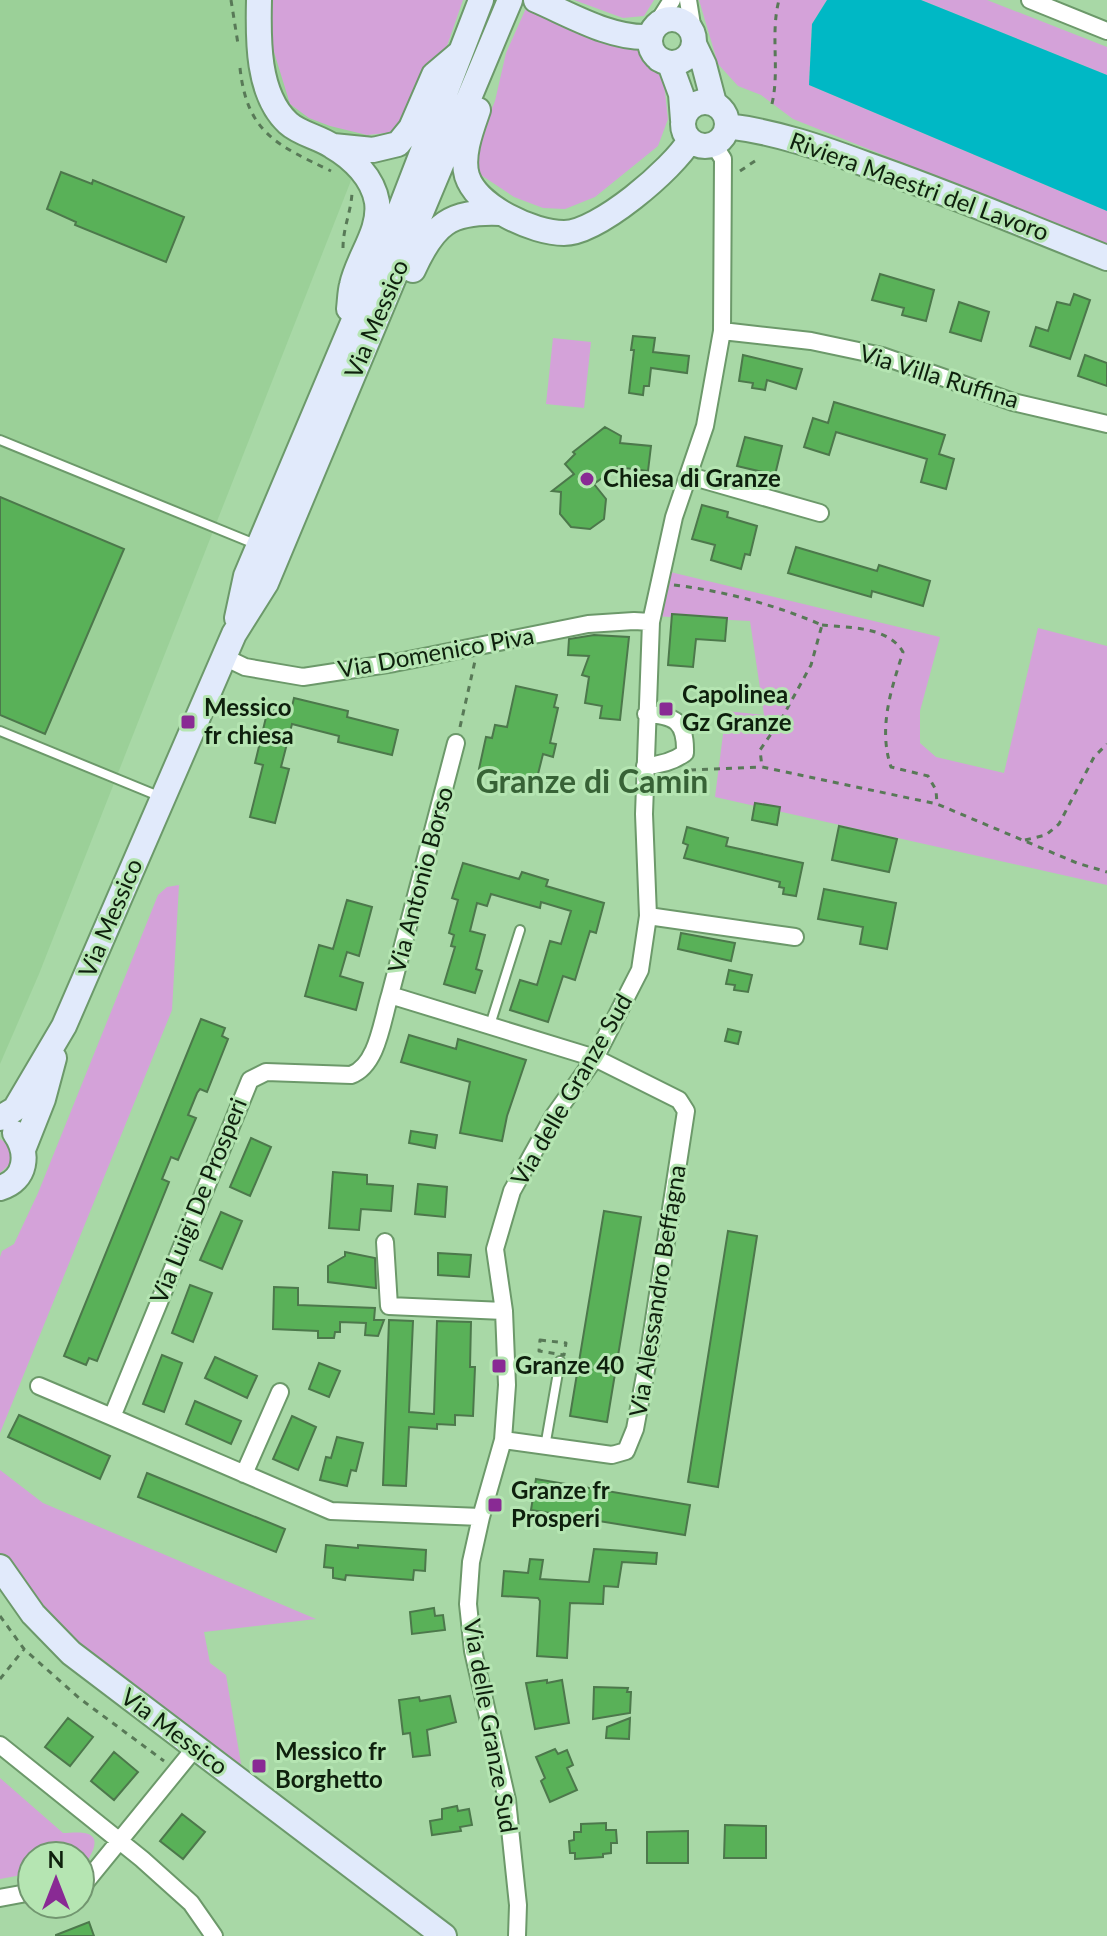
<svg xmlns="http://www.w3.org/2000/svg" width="1107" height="1936" font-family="Lato,sans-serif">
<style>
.built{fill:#9bd098}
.green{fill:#d4a2d9}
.water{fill:#00b8c5}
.building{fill:#59b158;stroke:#4c784b;stroke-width:2}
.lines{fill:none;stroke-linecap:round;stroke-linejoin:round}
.lane-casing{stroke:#6c996a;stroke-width:12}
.street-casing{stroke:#6c996a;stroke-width:20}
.secondary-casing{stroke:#6c996a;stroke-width:28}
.path{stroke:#587957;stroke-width:3;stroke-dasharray:6 6;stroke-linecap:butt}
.lane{stroke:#fff;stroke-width:8}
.street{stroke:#fff;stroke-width:16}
.secondary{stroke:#e1eafb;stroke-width:24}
.poi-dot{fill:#892a94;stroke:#b5e5b2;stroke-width:3}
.labels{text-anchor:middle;stroke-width:6;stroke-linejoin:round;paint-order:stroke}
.street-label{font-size:24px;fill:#0e200d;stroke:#b5e5b2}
.poi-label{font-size:24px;font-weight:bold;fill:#0e200d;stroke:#b5e5b2;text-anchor:start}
.district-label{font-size:32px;font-weight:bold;fill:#376236;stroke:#b5e5b2}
</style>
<rect width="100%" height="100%" fill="#a8d8a6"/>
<path class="built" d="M0 0H422L39 974 0 1064Z"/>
<path class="green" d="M273 0H463L447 46 425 69 396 132 367 135 330 126 309 118 290 104 270 39Z
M574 0H654L644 16 623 18Z
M699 0H827L812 24 809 85 1107 211V244L793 119 761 95 738 86 718 64Z
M921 0H987L1107 47V75Z
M527 6 645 52 664 83 668 119 658 146 595 197 565 209 543 208 514 197 478 173 477 145 495 101 506 53Z
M553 338 591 342 584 408 546 404Z
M666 571 940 637 920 711V743L936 757 1004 773 1038 628 1107 646V885L715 797 726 711 764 715 750 621 652 616Z
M179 885 172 1010 0 1433V1257L2 1251 14 1244 38 1193 158 895 167 887Z
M0 1139C11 1146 12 1151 11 1163L0 1173Z
M0 1470 43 1503 316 1619 204 1632 210 1663 226 1675 246 1793 0 1575Z
M0 1778 63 1833C69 1833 77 1832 84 1833 106 1836 88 1861 80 1870V1856H32V1873L0 1879Z"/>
<path class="water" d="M827 0H921L1107 75V211L809 85 812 24Z"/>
<path class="building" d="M61 172 92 184 93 180 184 217 166 262 75 225 76 222 47 209Z
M880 274 934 290 926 321 902 315 904 308 872 300Z
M1074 294 1090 300 1070 359 1030 346 1036 327 1048 331 1057 302 1070 305Z
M959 302 989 312 981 341 950 332Z
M633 336 655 338 653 352 689 356 687 373 651 368 649 386H644L643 395 629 393 634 350H631Z
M743 355 802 369 796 389 767 380 765 390 752 388 753 383 739 381Z
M1085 355 1107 363V386L1078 376Z
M834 402 945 435 939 454 954 459 946 489 921 482 927 459 836 432 829 455 804 447 813 418 828 423Z
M605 427 621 436 620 443 651 446 648 471 617 467 594 484 606 499 604 519 590 529 571 527 560 514 561 492 552 491 574 474 565 464 575 454 573 452Z
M745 437 782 446 775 475 737 466Z
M0 497 124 549 45 734 0 715Z
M702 505 728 512 727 517 757 526 750 555 745 554 741 569 711 560 715 545 692 539Z
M796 547 877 571 879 565 930 581 923 606 872 591 871 597 788 573Z
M672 614 727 618 725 641 696 639 693 667 668 665Z
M594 635 629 637 620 720 600 718 602 706 585 703 589 677 582 675 589 656 568 655 569 639Z
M516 686 557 695 554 707 558 708 550 743 556 744 553 757 543 754 536 782 479 769 486 737 492 738 495 725 507 727Z
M294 698 348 711 347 717 398 730 392 755 338 742 339 736 292 724 281 767 289 769 275 823 250 817 263 765 255 763 268 709 290 715Z
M755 803 780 807 777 825 752 820Z
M839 826 897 839 889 872 832 860Z
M687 827 728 838 726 846 803 863 796 896 783 894 784 888 779 887 780 882 684 858 688 845 683 843Z
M463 863 519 879 522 872 548 880 546 886 604 903 596 933 590 931 575 980 563 976 548 1022 510 1010 520 980 537 985 550 941 561 944 571 911 541 902 540 908 491 894 487 906 477 903 470 931 485 935 476 969 482 971 475 993 444 984 455 947 451 946 454 935 449 933 458 900 452 898Z
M824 889 896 903 887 949 860 944 863 927 818 919Z
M347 900 372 907 359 956 347 952 340 976 363 983 356 1010 305 996 319 945 333 949Z
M681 933 735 943 731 961 678 949Z
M729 970 752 975 748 992 734 990 735 985 726 984Z
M201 1019 225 1028 222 1036 228 1039 207 1092 200 1089 197 1093 188 1115 196 1118 178 1160 171 1157 162 1179 169 1182 97 1361 89 1358 86 1365 64 1356Z
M728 1029 741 1032 738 1044 725 1041Z
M409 1035 456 1049 458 1039 526 1060 507 1116 502 1141 460 1133 470 1082 401 1062Z
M411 1131 437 1135 435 1148 409 1143Z
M251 1138 271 1147 250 1196 230 1187Z
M333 1172 367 1175V1184L393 1186 391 1211 361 1209 359 1230 329 1228Z
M418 1184 447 1187 445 1217 415 1214Z
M604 1211 641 1217 607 1422 570 1416Z
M221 1212 242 1221 222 1269 200 1260Z
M728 1231 757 1236 718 1487 688 1482Z
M345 1252 375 1258 376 1288 328 1282V1266L345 1256Z
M438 1253 471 1255 469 1277 438 1275Z
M190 1285 212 1293 193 1342 172 1333Z
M274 1287 298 1288V1305L375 1308 374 1320H384L378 1336 365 1335 366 1323 340 1322V1332H335L334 1338H318V1331L273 1329Z
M389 1320 413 1321 409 1412 434 1414 437 1321 471 1322 470 1367H475L473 1416 455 1415V1425L437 1424V1429L409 1427 406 1486 383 1485Z
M162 1355 182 1363 164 1412 143 1404Z
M215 1357 257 1376 247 1398 205 1378Z
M319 1363 340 1371 329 1397 309 1389Z
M195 1401 241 1421 231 1444 186 1424Z
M19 1415 110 1456 100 1479 8 1437Z
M292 1416 316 1427 298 1470 273 1459Z
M337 1437 363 1443 356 1471 351 1470 347 1486 320 1480 326 1457 331 1458Z
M147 1473 285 1529 276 1552 138 1497Z
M536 1479 690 1505 685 1535 531 1510Z
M326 1545 358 1548V1545L426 1550 425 1571 414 1570 413 1580 346 1575 345 1580 333 1578V1568L324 1567Z
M594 1549 657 1553 656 1564 622 1562 618 1587 604 1586 603 1604 570 1603 567 1658 537 1656 540 1601 538 1598 502 1596 504 1571 528 1573 530 1559 543 1560 540 1579 589 1582Z
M434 1608 435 1616 443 1615 445 1630 412 1634 410 1612Z
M547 1680V1683L562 1680 569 1723 535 1729 526 1683Z
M594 1687 628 1688 627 1692H631L630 1713 593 1719Z
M450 1696 456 1722 427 1730 430 1755 413 1757 410 1733 403 1734 399 1700 419 1697 420 1701Z
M68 1718 93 1737 70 1766 45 1747Z
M630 1718 629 1739 606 1738 607 1727Z
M555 1749 558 1754 567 1750 573 1765 567 1768 577 1790 550 1802 541 1781 545 1778 536 1757Z
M114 1752 138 1772 114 1800 91 1781Z
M457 1806 458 1811 469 1809 472 1825 460 1827 461 1831 432 1835 430 1821 442 1819V1809Z
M182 1814 205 1832 183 1859 160 1841Z
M606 1823V1830H616L617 1843H611V1853L603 1854V1857L575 1859V1853H570L569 1841 574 1840V1832H581V1824Z
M725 1825 766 1826V1858H724Z
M688 1831V1863H647V1832Z
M89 1922 94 1936H56V1935Z"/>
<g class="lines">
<g class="lane-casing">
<path id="lane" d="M0 440 255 544
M0 731 161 797
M490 1025 520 930
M545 1447 560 1361"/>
</g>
<g class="street-casing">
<path id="street" d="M688 0 693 31
M1030 0 1107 31
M658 22 672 0
M722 331 811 341 882 356 1013 402 1107 424
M690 476 820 513
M224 657 245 667 303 677 394 663 588 624 634 621 651 622
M456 743 390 995 595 1058 679 1100 686 1111 648 1359 635 1429 626 1451 612 1455 503 1440
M645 766C660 765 673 762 685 753 686 722 675 715 646 714
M648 916 795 937
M390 995C382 1020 378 1065 351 1075L266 1072 250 1080 112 1417 331 1511 481 1517
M385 1242 389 1306 504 1311
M39 1386 112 1417
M244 1474 280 1392
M0 1745 142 1859 191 1903 214 1936
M80 1884 85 1883 195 1748
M0 1898 32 1892
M517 1936 518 1905 507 1800 473 1651 468 1604 471 1562 481 1517 503 1440 507 1385 504 1311 495 1249 512 1191 553 1117 595 1058 640 970 648 916 644 814 651 622 674 517 705 426 722 331 723 159 714 145"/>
</g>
<g class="secondary-casing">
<path id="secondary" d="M259 0C258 39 257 94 288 123 300 134 319 137 332 146 353 158 373 178 377 202 381 231 358 257 352 285 350 292 350 301 349 309
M536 0C571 15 611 39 649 37
M650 41a22 22 0 1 1 44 0a22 22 0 1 1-44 0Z
M694 44 704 65 714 103
M659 59 670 64 681 94 683 120
M683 124a22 22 0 1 1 44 0a22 22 0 1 1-44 0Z
M478 110C471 130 461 156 467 176 477 207 533 233 564 233 598 233 673 169 690 140
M727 126C777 132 822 148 868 165 949 193 1028 227 1107 258
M333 146 373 150 398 144 411 128 434 75 460 53
M413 270C434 224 449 211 500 213
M237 618 246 576 395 223 481 0
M0 1118 15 1109 64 1026 234 634 266 583 510 0
M24 1147 43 1099 54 1058
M0 1188C27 1180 29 1153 15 1133
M0 1567 33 1614 71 1653 444 1936"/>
</g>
<path class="path" d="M231 0 238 44
M240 68C247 133 277 145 331 171
M772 104C780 69 770 34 779 0
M740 171 758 159
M343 248C343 228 351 212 352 193
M674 585C725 591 775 605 822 625L811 665 782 718 760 750 762 767 937 804 1077 863 1107 872
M822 625C849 628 888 626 903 652 891 690 878 728 891 767L928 776 936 790 937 804
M460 727 475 661
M690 770 762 767
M1025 840 1046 835 1059 824 1094 757 1107 744
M540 1340 566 1343 564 1355 539 1351Z
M0 1616 24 1649 79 1698 164 1761
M0 1679 24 1649"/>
<use href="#lane" class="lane"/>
<use href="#street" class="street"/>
<use href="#secondary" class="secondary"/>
</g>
<g class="poi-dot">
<circle cx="587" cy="479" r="8"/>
<rect x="658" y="701" width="16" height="16" rx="4"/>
<rect x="180" y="714" width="16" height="16" rx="4"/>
<rect x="491" y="1358" width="16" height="16" rx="4"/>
<rect x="487" y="1497" width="16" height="16" rx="4"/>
<rect x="251" y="1758" width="16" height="16" rx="4"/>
</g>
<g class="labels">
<g class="street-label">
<text transform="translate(919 187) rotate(20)" y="8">Riviera Maestri del Lavoro</text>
<text transform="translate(377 319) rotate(-67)" y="8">Via Messico</text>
<text transform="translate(939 377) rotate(17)" y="8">Via Villa Ruffina</text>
<text transform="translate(436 653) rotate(-10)" y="8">Via Domenico Piva</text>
<text transform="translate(421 880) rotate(-75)" y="8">Via Antonio Borso</text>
<text transform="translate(111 918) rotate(-67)" y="8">Via Messico</text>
<text transform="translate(572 1090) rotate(-60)" y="8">Via delle Granze Sud</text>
<text transform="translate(199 1201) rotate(-68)" y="8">Via Luigi De Prosperi</text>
<text transform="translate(658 1291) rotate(-81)" y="8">Via Alessandro Beffagna</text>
<text transform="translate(490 1726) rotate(80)" y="8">Via delle Granze Sud</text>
<text transform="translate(174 1732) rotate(37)" y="8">Via Messico</text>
</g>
<g class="poi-label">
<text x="603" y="487">Chiesa di Granze</text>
<text x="682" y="703">Capolinea<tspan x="682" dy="28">Gz Granze</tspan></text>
<text x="204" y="716">Messico<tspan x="204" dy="28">fr chiesa</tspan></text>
<text x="515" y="1374">Granze 40</text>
<text x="511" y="1499">Granze fr<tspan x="511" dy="28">Prosperi</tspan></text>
<text x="275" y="1760">Messico fr<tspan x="275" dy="28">Borghetto</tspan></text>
</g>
<g class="district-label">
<text x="592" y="793">Granze di Camin</text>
</g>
</g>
<g transform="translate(56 1880)"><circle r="38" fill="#b5e5b2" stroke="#729670" stroke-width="2"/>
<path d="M0-6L14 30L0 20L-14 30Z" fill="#892a94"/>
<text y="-12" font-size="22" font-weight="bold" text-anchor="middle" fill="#0e200d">N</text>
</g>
</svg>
